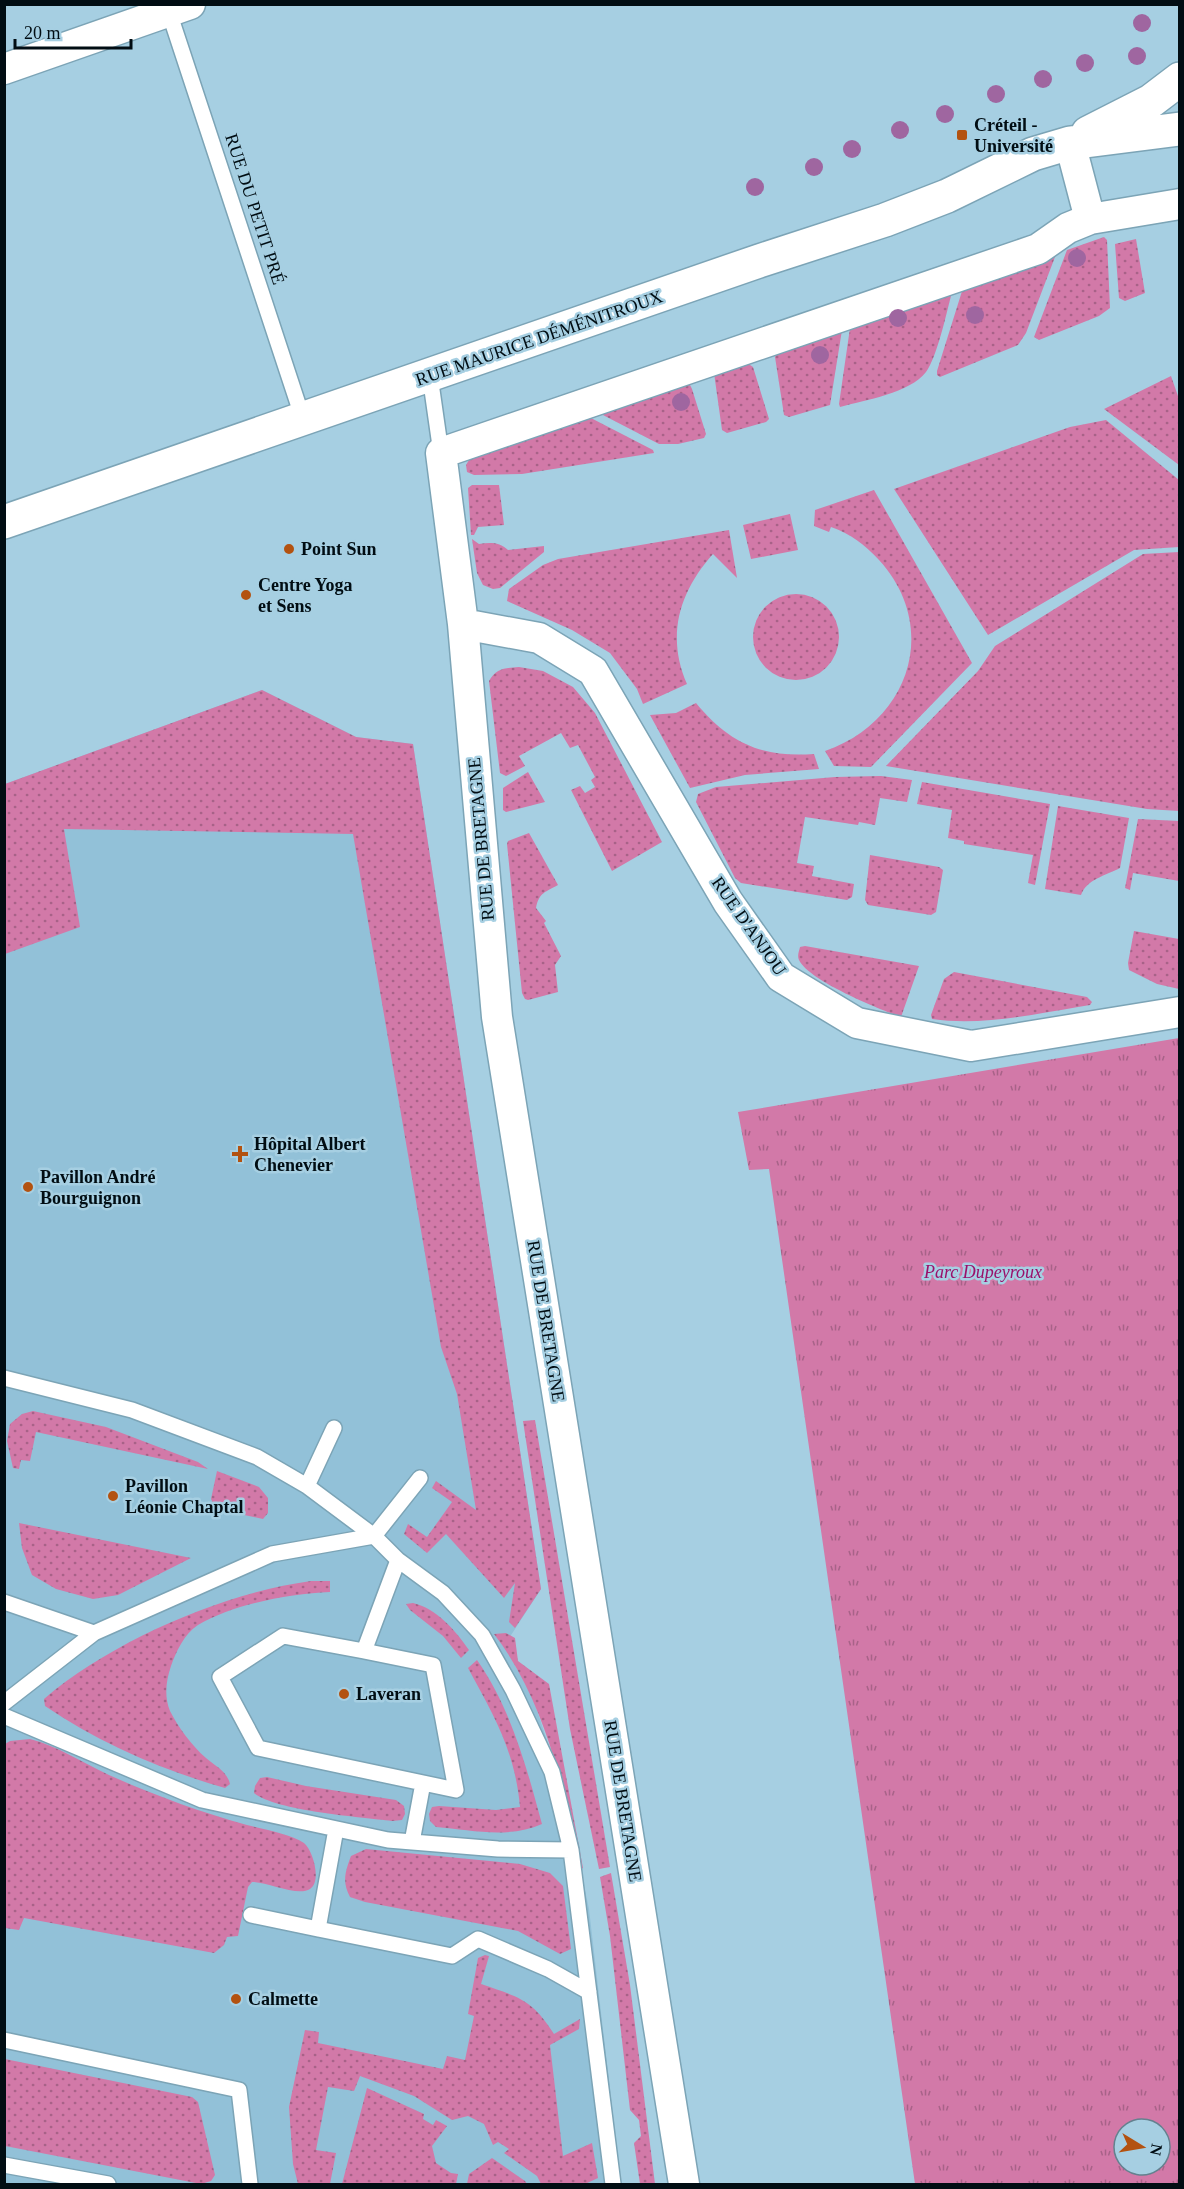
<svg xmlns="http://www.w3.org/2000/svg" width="1184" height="2189" font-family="'Times New Roman',serif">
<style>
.built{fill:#92c1d8}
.grass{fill:url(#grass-dots)}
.park{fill:url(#park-tufts);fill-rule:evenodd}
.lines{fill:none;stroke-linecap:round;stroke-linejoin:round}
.service-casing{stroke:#7ca4b6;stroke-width:18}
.minor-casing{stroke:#7ca4b6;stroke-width:33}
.tertiary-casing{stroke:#7ca4b6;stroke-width:36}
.service{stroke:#fff;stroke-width:15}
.minor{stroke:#fff;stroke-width:30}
.tertiary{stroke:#fff;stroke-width:33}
.tree{fill:#9f66a0}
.poi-dot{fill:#b35210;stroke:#a6cfe2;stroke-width:2}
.labels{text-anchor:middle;stroke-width:5;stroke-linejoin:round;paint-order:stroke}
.poi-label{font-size:18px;font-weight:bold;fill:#010d13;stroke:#a6cfe2;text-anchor:start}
.street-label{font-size:18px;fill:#010d13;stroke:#a6cfe2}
.park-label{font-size:18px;font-style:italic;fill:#9a106a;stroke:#a6cfe2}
</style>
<defs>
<pattern id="grass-dots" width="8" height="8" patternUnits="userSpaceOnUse" patternTransform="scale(1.5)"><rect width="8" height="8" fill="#d279a8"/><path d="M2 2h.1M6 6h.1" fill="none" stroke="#a86288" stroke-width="1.8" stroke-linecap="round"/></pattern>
<pattern id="park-tufts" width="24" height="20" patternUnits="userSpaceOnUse" patternTransform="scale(1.5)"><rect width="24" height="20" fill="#d279a8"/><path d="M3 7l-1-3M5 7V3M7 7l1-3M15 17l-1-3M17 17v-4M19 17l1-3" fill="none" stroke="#a86288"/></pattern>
</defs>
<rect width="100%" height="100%" fill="#a6cfe2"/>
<path class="built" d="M262 690 356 737 413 744 541 1589 504 1646 532 1695 565 1795 589 1909 621 2184H5V784Z"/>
<path class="grass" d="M1104 237 1107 240 1110 308 1099 316 1039 340 1034 337 1067 250Z
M1136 239 1145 293 1125 301 1119 298 1115 244Z
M1053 254 1055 257 1026 333 1018 345 940 377 937 375V371L963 288Z
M950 292 951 296C946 315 937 357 926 372 910 393 865 400 840 407L839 404 850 328Z
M842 330 830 405 789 417 784 415 775 357 778 350Z
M747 363 753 367 769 419 766 422 727 433 722 430 714 373Z
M1171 376 1179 399V465L1104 409Z
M686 383 690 385 692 389 706 434 704 438 678 444H659L601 414Z
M589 417 653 450 654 453 522 474 474 475 467 472 466 465 472 455Z
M1106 420 1179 480V547L1134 550 988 635 894 489 1070 427Z
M472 485H499L504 525 478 527 474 535H471L468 488Z
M874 490 972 663 871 767 834 766 825 751C909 722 941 628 879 560 865 545 851 534 831 527L829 532 814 526 815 510Z
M790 514 798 550 751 559 743 525Z
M729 530 737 578 713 554C679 592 666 636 687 684L643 704 637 689 610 653 572 630 507 601 509 589 543 565 558 559Z
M472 539 479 544C490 542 500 542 508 550L544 546V552L500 588 493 589 483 585 477 573Z
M1179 552V811L1147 809 886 766 978 671 995 646 1143 554Z
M753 637a43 43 0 1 1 86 0a43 43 0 1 1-86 0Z
M519 667 543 671 573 687 595 713 662 842 612 871 571 790 580 786 585 793 595 787 591 780 595 777 578 745 570 748 561 733 519 756 525 766 506 776 500 773 489 681C496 668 506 668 519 667Z
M262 690 356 737 413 744 541 1589 515 1628 509 1622 515 1583 504 1598 446 1534 427 1553 404 1534 408 1524 427 1537 452 1502 432 1488 436 1481 476 1510 457 1394 441 1347 353 834 64 829 80 927 5 954V784Z
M696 703C729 743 762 758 814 754L819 769 745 775 690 788 650 715 676 713Z
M528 772 545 802 506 812 503 810V788Z
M881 776 912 780 907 802 880 798 875 825 859 822 858 825 805 817 797 863 814 866 812 876 854 884 852 897 847 900 741 883 735 878 696 802 698 794 716 787 835 777Z
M922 782 1050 804 1035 885 1028 883 1033 855 964 844V841L948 838 952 810 917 804Z
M1058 806 1129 818 1120 868C1105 876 1087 879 1081 895L1045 889Z
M1138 819 1179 821V881L1133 873 1130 890 1125 888Z
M529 833 558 885C546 892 539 892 536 908L546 921 544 923 561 956 555 965 558 992 528 1000 525 999 522 993 507 844 508 841Z
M870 855 939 867 943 870 936 912 931 915 868 905 865 900Z
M1134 931 1179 939V989L1157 984 1129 970 1128 963Z
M805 946 919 966 901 1017C879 1009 809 981 799 960 797 956 799 951 800 947Z
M954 972 1087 997 1092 1002 1090 1005 1078 1007C1030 1015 980 1026 932 1019L931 1015 944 979Z
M33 1411 106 1427 198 1462 208 1469 36 1432 30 1461 21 1460 19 1469 13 1468 7 1441 10 1424 22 1414Z
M535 1420 610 1867 599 1869 570 1729 523 1421Z
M217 1471 259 1487 268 1498V1513L263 1519 216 1509 211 1499Z
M19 1523 191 1558 118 1595 93 1599 56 1589 32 1575 22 1548Z
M311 1581H330V1592C289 1594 233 1604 198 1625 184 1634 176 1652 171 1666 166 1681 164 1696 170 1711 178 1727 192 1746 206 1758 215 1766 227 1771 230 1784L225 1788C162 1770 99 1743 45 1706L44 1699C112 1641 223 1593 311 1581Z
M413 1603C436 1608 456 1631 469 1650L461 1658 443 1636 410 1610 406 1604Z
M506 1633 515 1638 518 1661 549 1684 583 1868 581 1869C564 1789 545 1700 494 1634Z
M477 1660C511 1708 527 1769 542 1824 509 1839 471 1830 436 1827L430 1821 429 1814 432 1807 439 1806 496 1810 520 1807C515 1751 494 1716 468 1668Z
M30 1739C58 1746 83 1763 109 1775 154 1795 200 1812 247 1825 263 1829 291 1834 304 1843 313 1850 322 1882 310 1889 298 1897 267 1882 252 1882L248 1887 238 1936 227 1937 224 1945 214 1953 24 1918 19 1930 5 1928V1744L10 1741Z
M267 1777 306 1786 396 1800 404 1806 405 1814 402 1820 392 1821C361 1817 276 1811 254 1793L255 1786 260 1778Z
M366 1849 520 1864 550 1873 563 1886 571 1949 560 1954 518 1931 365 1902 350 1897C342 1882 345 1872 351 1856Z
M611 1873 630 1985 655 2184H640L634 2143 641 2136 639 2120 630 2110 610 1936 600 1877Z
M485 1955 489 1956 481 1984C519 1997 532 1999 554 2034L580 2019 579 2029 550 2045 563 2156 592 2143 598 2178 585 2184H541L537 2176 504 2153 509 2149 498 2142 493 2145 484 2124 468 2116 452 2120 414 2096 360 2076 354 2091 328 2087 316 2150 336 2153 330 2184H298L293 2164 289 2107 305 2030 319 2032 318 2043 443 2069 447 2056 465 2060 474 2016 468 2014 478 1958Z
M5 2059 192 2097 198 2102 215 2175 211 2181 201 2184 5 2146Z
M367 2088 424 2114 423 2119 433 2125 436 2120 447 2126 432 2146 436 2163 451 2173 458 2174 456 2184H342Z
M492 2158 525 2181 527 2184H467L469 2174Z"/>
<path class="park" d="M1179 1038V2184H915L769 1169 749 1170 738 1112ZM1124 2129H1160V2165H1124Z"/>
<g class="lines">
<g class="service-casing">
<path id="service" d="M169 12 303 419
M430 376 441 453
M4 1378 132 1410 257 1457 307 1486 374 1536 398 1560 443 1593 482 1635 513 1690 552 1772 571 1850 613 2184
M307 1486 334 1428
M4 1602 94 1633
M364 1651 433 1665 456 1790 258 1748 220 1677 283 1636 364 1651 398 1560
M4 1703 94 1633 272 1554 374 1536 420 1478
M4 1716 202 1800 388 1840 498 1849 571 1850
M336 1829 318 1929 452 1956 478 1939 548 1969 589 1992
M412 1842 423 1783
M251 1915 318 1929
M4 2040 239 2090 250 2184
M4 2165 108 2184"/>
</g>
<g class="minor-casing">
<path id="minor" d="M4 69 190 4
M1090 219 1180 204
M463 624 539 638 593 671 728 902 781 977 857 1023 971 1046 1180 1012
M684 2184 497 1017 463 624 441 453 1038 249 1068 228 1090 219 1070 143"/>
</g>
<g class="tertiary-casing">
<path id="tertiary" d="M1088 133 1151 101 1180 79
M4 522 759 261 885 220 947 196 1033 154 1070 143 1180 129"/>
</g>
<use href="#service" class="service"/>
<use href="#minor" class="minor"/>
<use href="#tertiary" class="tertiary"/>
</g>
<g class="tree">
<circle cx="1142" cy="23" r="9"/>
<circle cx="1137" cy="56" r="9"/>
<circle cx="1085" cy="63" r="9"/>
<circle cx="1043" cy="79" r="9"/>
<circle cx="996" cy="94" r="9"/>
<circle cx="945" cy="114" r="9"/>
<circle cx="900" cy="130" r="9"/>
<circle cx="852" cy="149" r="9"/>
<circle cx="814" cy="167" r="9"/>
<circle cx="755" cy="187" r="9"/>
<circle cx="1077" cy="258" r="9"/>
<circle cx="975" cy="315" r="9"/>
<circle cx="898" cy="318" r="9"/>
<circle cx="820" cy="355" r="9"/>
<circle cx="681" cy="402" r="9"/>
</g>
<g class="poi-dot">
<rect x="956" y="129" width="12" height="12" rx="3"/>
<circle cx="289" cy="549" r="6"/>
<circle cx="246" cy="595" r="6"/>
<path d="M237 1145h6v6h6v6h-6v6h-6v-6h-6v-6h6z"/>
<circle cx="28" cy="1187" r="6"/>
<circle cx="113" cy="1496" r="6"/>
<circle cx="344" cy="1694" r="6"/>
<circle cx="236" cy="1999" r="6"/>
</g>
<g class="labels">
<g class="poi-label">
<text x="974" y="131">Créteil -<tspan x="974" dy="21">Université</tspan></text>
<text x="301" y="555">Point Sun</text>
<text x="258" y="591">Centre Yoga<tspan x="258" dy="21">et Sens</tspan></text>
<text x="254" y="1150">Hôpital Albert<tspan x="254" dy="21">Chenevier</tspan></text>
<text x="40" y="1183">Pavillon André<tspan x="40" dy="21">Bourguignon</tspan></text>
<text x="125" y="1492">Pavillon<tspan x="125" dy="21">Léonie Chaptal</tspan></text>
<text x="356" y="1700">Laveran</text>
<text x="248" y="2005">Calmette</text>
</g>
<g class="street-label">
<text transform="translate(255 209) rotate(72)" y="6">RUE DU PETIT PRÉ</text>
<text transform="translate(539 338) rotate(-19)" y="6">RUE MAURICE DÉMÉNITROUX</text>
<text transform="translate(481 839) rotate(-95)" y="6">RUE DE BRETAGNE</text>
<text transform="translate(749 926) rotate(55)" y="6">RUE D'ANJOU</text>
<text transform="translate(546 1321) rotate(81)" y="6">RUE DE BRETAGNE</text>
<text transform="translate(623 1801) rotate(81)" y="6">RUE DE BRETAGNE</text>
</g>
<g class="park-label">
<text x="983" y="1278">Parc Dupeyroux</text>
</g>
</g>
<rect width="1184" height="2189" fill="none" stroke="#010d13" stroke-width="12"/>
<g transform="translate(1142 2147) rotate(101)"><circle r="28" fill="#a6cfe2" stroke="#64818f" stroke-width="1.5"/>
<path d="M0-4.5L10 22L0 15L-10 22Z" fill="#b35210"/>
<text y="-9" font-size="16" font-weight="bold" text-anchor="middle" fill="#010d13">N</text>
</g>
<path d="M15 39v9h116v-9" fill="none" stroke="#010d13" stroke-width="3"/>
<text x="24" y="39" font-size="18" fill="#010d13" stroke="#a6cfe2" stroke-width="4.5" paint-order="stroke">20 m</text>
</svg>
